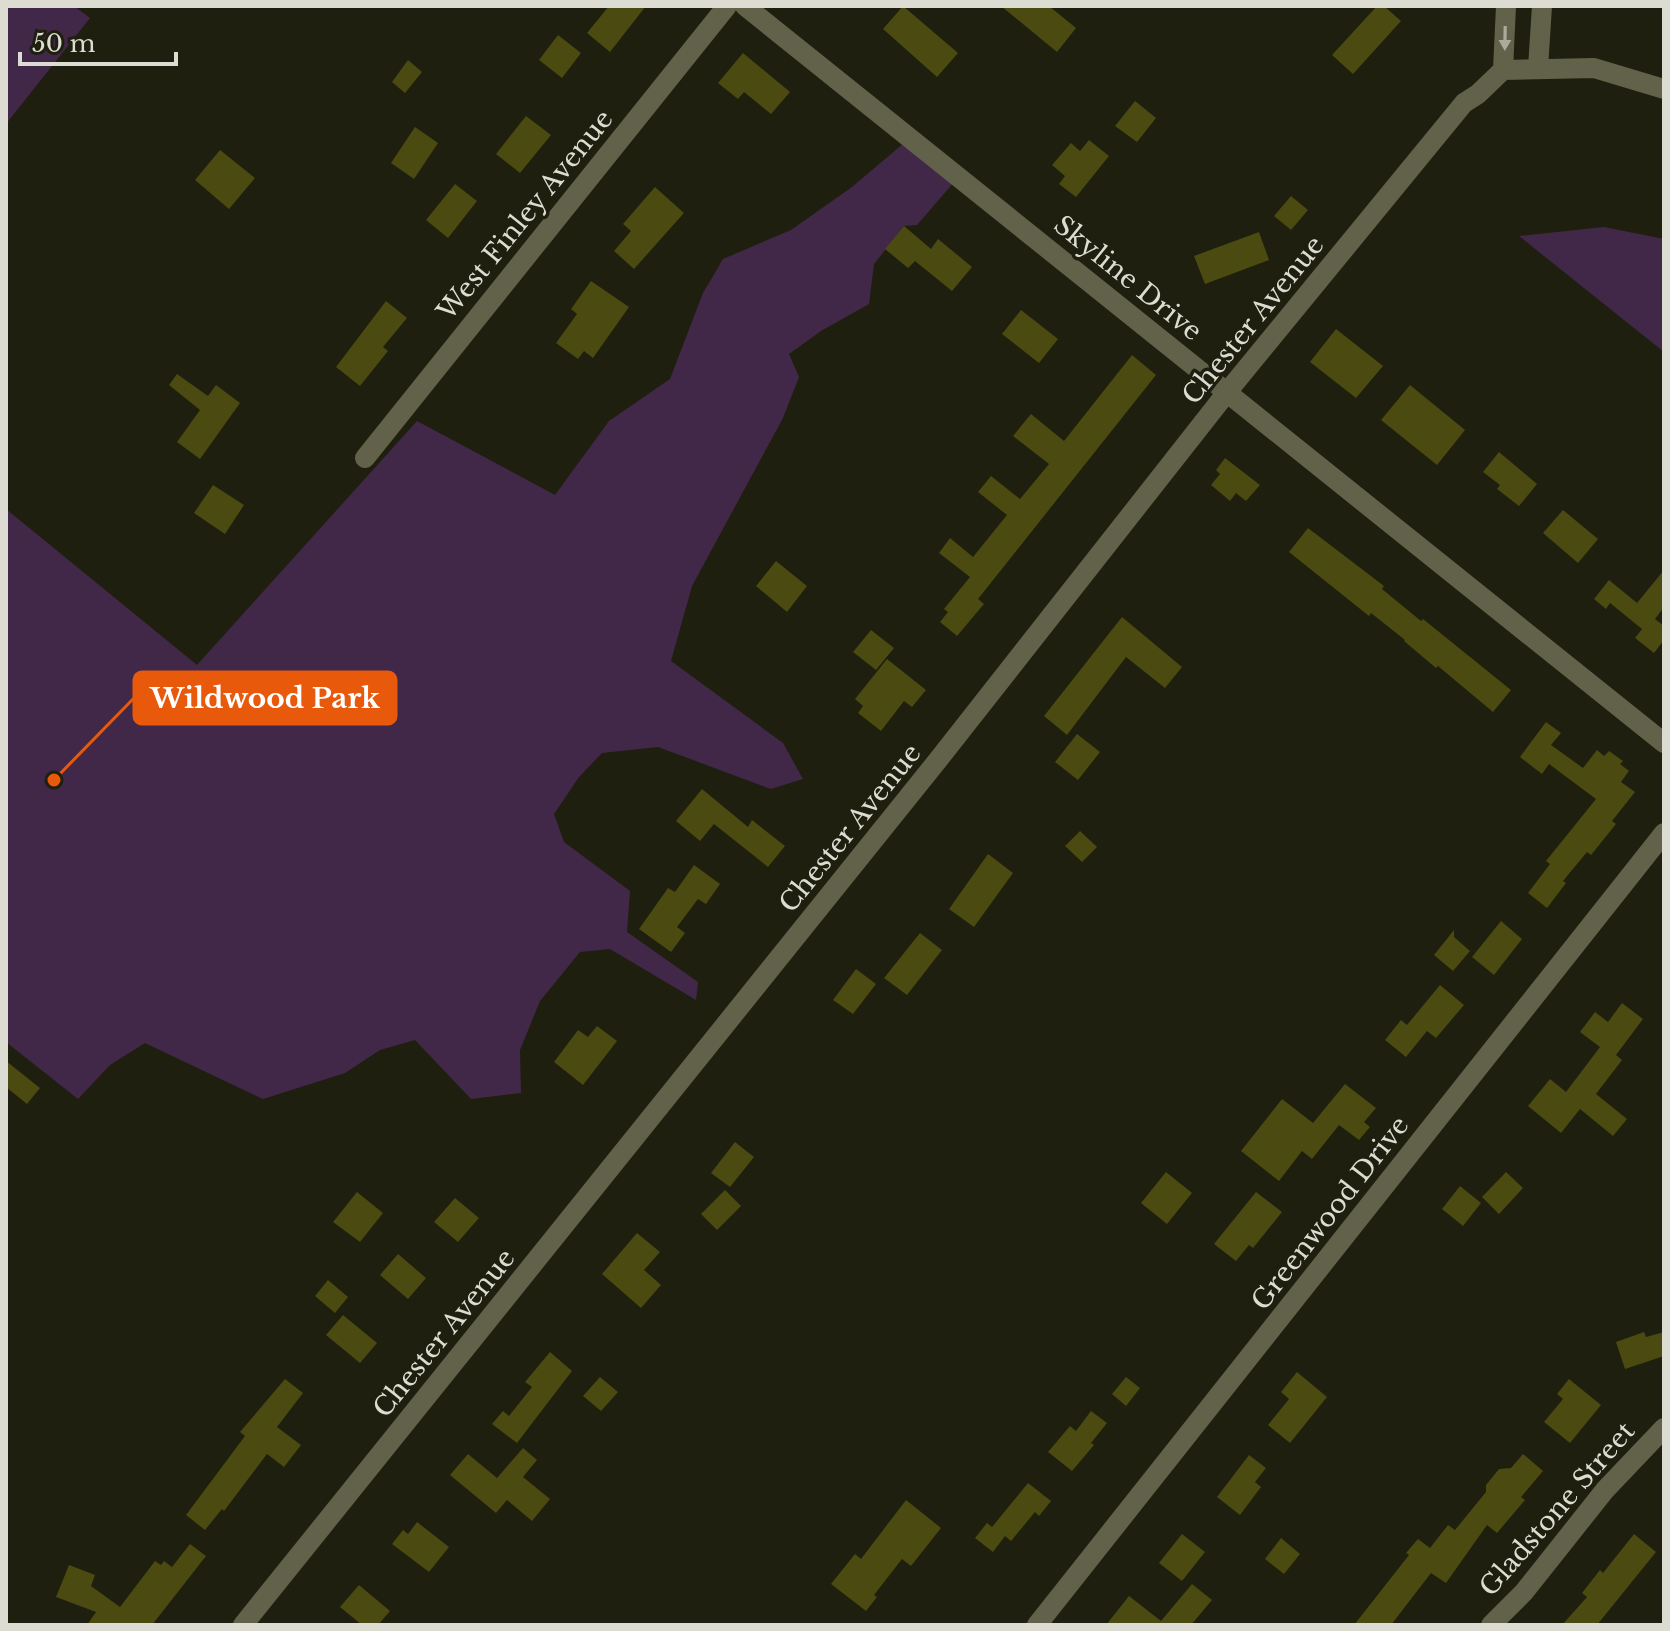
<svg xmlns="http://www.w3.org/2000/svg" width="1670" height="1631" font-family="'Libre Baskerville',serif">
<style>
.green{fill:#422848}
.building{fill:#4b4a10}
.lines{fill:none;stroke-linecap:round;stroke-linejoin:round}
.street{stroke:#62624b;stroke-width:20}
.oneway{fill:#abab9c}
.labels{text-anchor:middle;stroke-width:7;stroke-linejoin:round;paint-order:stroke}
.street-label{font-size:26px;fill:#dcdcd2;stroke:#1f1f0f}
.leader{fill:none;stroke:#e8590c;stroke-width:3}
.callout-dot{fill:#e8590c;stroke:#1f1f0f;stroke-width:3}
.callout{fill:#e8590c;stroke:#e8590c;stroke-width:3}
.callout-label{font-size:28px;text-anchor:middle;font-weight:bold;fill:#fff}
</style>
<rect width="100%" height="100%" fill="#1f1f0f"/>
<path class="green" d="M6 6H74L90 18 6 124Z
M904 143 955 181 917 225 904 226 874 264 869 304 821 331 789 354 799 377 783 418 692 586 671 661 783 743 803 779 771 789 658 747 602 753 579 777 554 814 564 842 630 891 627 932 698 982 696 1000 610 949 580 952 540 1001 520 1050 521 1093 471 1099 415 1040 380 1050 345 1073 263 1099 145 1043 110 1065 78 1099 6 1042V509L197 665 417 421 555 495 609 421 670 379 703 293 723 259 791 230 852 187Z
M1604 227 1664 239V352L1519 236Z"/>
<path class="building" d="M609 6H646L610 52 587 33Z
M903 6 958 53 937 77 883 29Z
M1001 6H1049L1076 28 1057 52Z
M1377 6H1384L1401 21 1353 74 1332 55Z
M558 35 581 53 562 78 539 60Z
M743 53 790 92 771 114 744 92 738 99 718 83Z
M408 60 422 72 405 93 392 82Z
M1135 101 1156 118 1137 142 1115 126Z
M526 116 551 135 520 173 496 154Z
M415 127 438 143 414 179 391 163Z
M1089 140 1109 156 1076 197 1059 184 1065 176 1052 165 1071 143 1080 151Z
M220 150 255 178 229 209 195 180Z
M455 184 477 201 448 238 426 220Z
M655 187 684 213 634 269 614 251 631 231 623 224Z
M1291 196 1308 210 1291 230 1274 216Z
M904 226 931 249 938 239 972 267 952 291 915 261 908 268 885 249Z
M1259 232 1269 260 1205 284 1194 256Z
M591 281 629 307 593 358 584 351 578 359 556 343 577 314 571 309Z
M386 301 407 318 383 347 388 351 360 386 336 367Z
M1021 310 1058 339 1039 363 1002 334Z
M1336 329 1383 366 1356 398 1310 362Z
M1132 355 1156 375 978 599 984 604 957 636 940 622 948 612 944 609 970 577 939 553 950 538 973 557 1007 515 978 492 991 476 1020 499 1049 464 1013 436 1031 414 1064 441Z
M177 374 208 396 216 385 240 403 200 459 177 442 200 410 169 385Z
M1410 385 1465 430 1437 465 1381 420Z
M1499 452 1537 484 1519 506 1497 489 1500 485 1483 472Z
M1225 458 1260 485 1246 501 1236 493 1230 501 1211 485 1220 474 1216 470Z
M213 485 244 505 225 534 194 513Z
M1563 510 1598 539 1578 563 1543 533Z
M1308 528 1384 586 1382 589 1421 621 1423 619 1511 690 1493 712 1438 666 1436 668 1404 641 1405 640 1371 613 1369 616 1289 552Z
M776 561 807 586 787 612 756 586Z
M1664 570V607L1655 619 1664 626V640L1654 653 1635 638 1642 629 1610 603 1606 609 1594 599 1609 580 1637 603Z
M1122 617 1182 667 1165 688 1126 657 1067 735 1044 716Z
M871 630 894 648 876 670 853 652Z
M887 659 926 690 912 707 904 701 881 731 858 713 863 706 855 699Z
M1546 722 1561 733 1551 745 1583 768 1597 750 1604 756 1609 751 1623 761 1620 764 1629 771 1621 782 1635 792 1612 821 1616 824 1591 855 1587 852 1563 881 1566 883 1547 908 1528 893 1550 864 1546 861 1596 799 1549 764 1542 774 1520 757Z
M1077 734 1100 752 1078 780 1055 762Z
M702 789 748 827 752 820 785 846 768 867 714 824 700 841 676 821Z
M1080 831 1097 847 1082 862 1065 846Z
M988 854 1013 873 974 927 949 909Z
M694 865 720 884 706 904 698 899 677 927 685 933 671 952 639 929 668 888 675 892Z
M1501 921 1522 939 1494 975 1472 957Z
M1454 930V937L1470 951 1453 971 1434 955Z
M920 933 942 950 907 995 884 978Z
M856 969 876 984 853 1014 833 1000Z
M1440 985 1464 1005 1436 1038 1427 1031 1406 1057 1385 1040 1401 1020 1407 1025Z
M1622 1003 1643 1019 1616 1055 1622 1060 1596 1094 1627 1119 1613 1136 1580 1109 1561 1133 1528 1106 1550 1079 1566 1092 1600 1047 1580 1032 1595 1012 1608 1022Z
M597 1026 617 1041 583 1085 554 1062 578 1030 588 1037Z
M6 1061 40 1088 27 1104 6 1087Z
M1345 1084 1376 1108 1364 1122 1370 1127 1359 1140 1339 1125 1312 1159 1302 1151 1279 1181 1241 1151 1282 1099 1313 1123Z
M735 1142 754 1157 730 1187 711 1173Z
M1166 1172 1192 1193 1167 1224 1141 1203Z
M1506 1172 1523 1188 1499 1214 1482 1197Z
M1460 1186 1481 1203 1463 1226 1442 1209Z
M725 1190 741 1206 717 1230 701 1214Z
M357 1192 383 1213 360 1242 333 1222Z
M1256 1192 1282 1212 1253 1248 1249 1245 1236 1261 1214 1244Z
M455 1198 479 1218 458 1242 434 1222Z
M637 1233 660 1252 644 1270 661 1285 641 1308 602 1274Z
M398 1254 426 1278 408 1299 380 1275Z
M328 1280 348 1297 335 1313 315 1296Z
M343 1315 377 1343 360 1363 326 1335Z
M1644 1332 1646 1337 1664 1332V1356L1625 1369 1616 1342Z
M550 1352 572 1371 517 1443 492 1424 503 1411 509 1416 532 1387 525 1382Z
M1297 1372 1327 1397 1290 1443 1268 1425 1289 1399 1281 1392Z
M600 1377 618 1392 601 1411 583 1396Z
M1126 1377 1140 1388 1126 1406 1112 1394Z
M285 1379 303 1393 277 1427 301 1445 284 1467 267 1454 224 1511 222 1509 205 1530 186 1515 245 1436 240 1432Z
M1569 1379 1601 1405 1570 1443 1544 1422 1563 1399 1557 1394Z
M1091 1411 1107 1423 1091 1443 1094 1445 1072 1471 1048 1452 1070 1426 1076 1431Z
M523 1448 537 1460 523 1477 550 1499 532 1521 507 1500 496 1513 450 1475 468 1454 497 1478Z
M1523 1454 1543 1471 1521 1497 1525 1500 1497 1533 1487 1525 1446 1583 1431 1573 1391 1625H1354L1409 1555 1406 1553 1418 1539 1430 1548 1448 1525 1455 1530 1486 1492V1485L1499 1469 1511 1468Z
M1249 1455 1266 1468 1255 1482 1261 1487 1240 1515 1217 1497Z
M1028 1483 1051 1501 1039 1516 1035 1512 1011 1541 1005 1536 993 1552 975 1538 987 1523 992 1527Z
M906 1500 941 1528 911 1566 902 1559 874 1595 877 1597 866 1611 831 1584 855 1554 861 1559Z
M417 1522 449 1547 429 1572 392 1544 403 1530 408 1534Z
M1182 1534 1205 1552 1182 1581 1159 1563Z
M1634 1534 1656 1552 1597 1625H1562L1587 1597 1582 1593 1600 1570 1603 1573Z
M1281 1538 1300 1554 1284 1574 1265 1559Z
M190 1544 206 1556 152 1625H87L96 1612 56 1597 69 1565 95 1575 91 1586 120 1607 155 1561 161 1565 164 1561 172 1567Z
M1192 1584 1212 1600 1191 1625H1106L1129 1596 1161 1621Z
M359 1585 390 1611 378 1625H362L340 1607Z"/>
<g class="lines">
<path class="street" d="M745 6 1664 743
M1538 68 1542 6
M1503 70 1594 68 1664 89
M1503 70 1506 6
M365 458 727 6
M243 1625 938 760 1228 391 1464 103 1478 94 1503 70
M1037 1625 1664 833
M1491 1625 1524 1592 1605 1490 1664 1428"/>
</g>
<defs><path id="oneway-solid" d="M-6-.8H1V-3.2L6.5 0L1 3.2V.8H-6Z" transform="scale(2)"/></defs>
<use class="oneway" href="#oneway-solid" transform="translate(1505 38) rotate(91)"/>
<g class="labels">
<g class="street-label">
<text transform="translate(525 215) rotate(-51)" y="9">West Finley Avenue</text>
<text transform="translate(1128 278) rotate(39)" y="9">Skyline Drive</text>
<text transform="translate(1253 320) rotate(-51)" y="9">Chester Avenue</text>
<text transform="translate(850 828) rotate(-51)" y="9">Chester Avenue</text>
<text transform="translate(1330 1213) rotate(-52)" y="9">Greenwood Drive</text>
<text transform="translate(444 1333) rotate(-51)" y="9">Chester Avenue</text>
<text transform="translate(1557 1509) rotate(-49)" y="9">Gladstone Street</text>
</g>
</g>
<path class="leader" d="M54 780L134 698"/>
<circle class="callout-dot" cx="54" cy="780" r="8"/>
<rect class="callout" x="134" y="672" width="262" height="52" rx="8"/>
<g class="callout-label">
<text x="265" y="708">Wildwood Park</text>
</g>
<rect width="1670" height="1631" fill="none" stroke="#dcdcd2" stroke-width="16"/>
<path d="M20 52v12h156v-12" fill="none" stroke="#dcdcd2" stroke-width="4"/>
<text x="32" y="52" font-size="24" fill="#dcdcd2" stroke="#1f1f0f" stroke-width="6" paint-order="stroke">50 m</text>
</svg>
